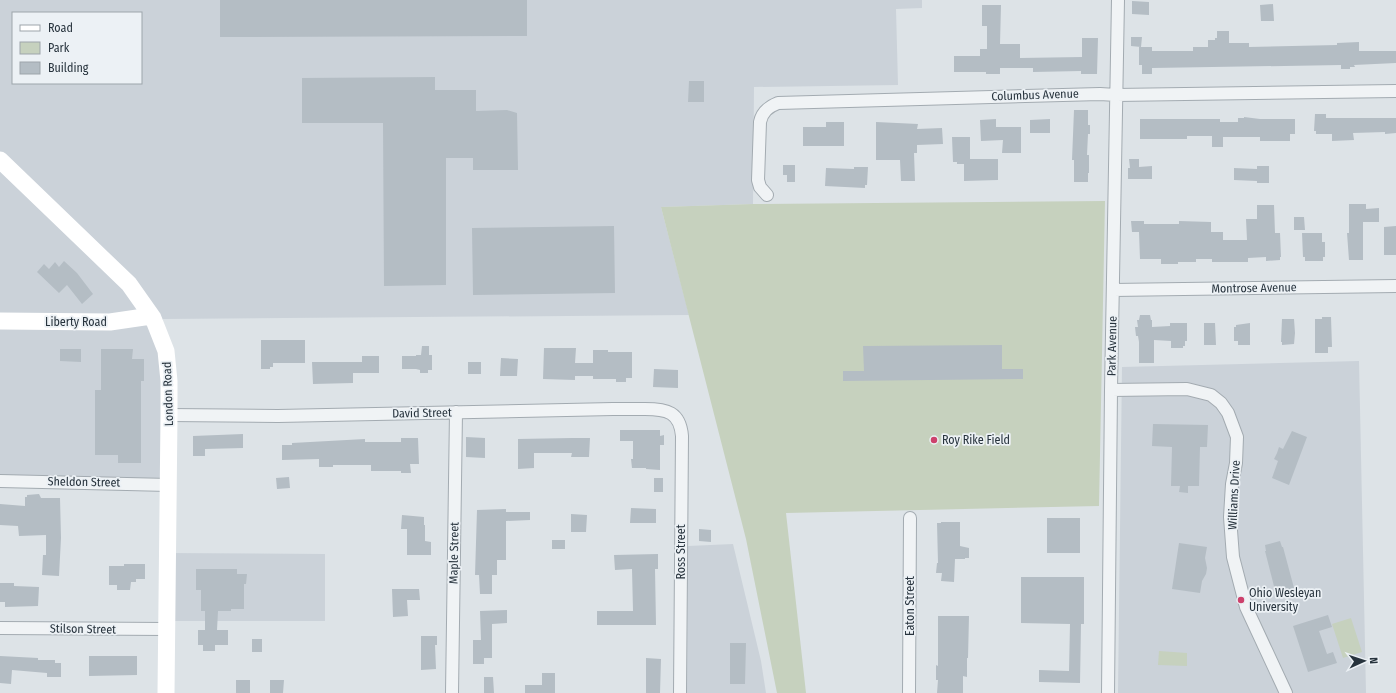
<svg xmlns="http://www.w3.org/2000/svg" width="1396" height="693" font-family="'Fira Sans Condensed',sans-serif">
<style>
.built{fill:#cbd2d9;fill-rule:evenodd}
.green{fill:#c6d1be}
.building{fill:#b4bdc4}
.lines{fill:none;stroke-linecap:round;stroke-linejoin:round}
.street-casing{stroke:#a3abb1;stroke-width:14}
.street{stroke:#f0f3f5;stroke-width:12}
.secondary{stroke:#fff;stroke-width:17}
.poi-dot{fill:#cd416c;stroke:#ecf1f5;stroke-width:1.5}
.labels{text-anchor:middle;stroke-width:3.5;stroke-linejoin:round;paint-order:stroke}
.street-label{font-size:12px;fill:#27333d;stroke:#ecf1f5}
.poi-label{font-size:12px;fill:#27333d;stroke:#ecf1f5;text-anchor:start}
</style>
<rect width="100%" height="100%" fill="#dde3e7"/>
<path class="built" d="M0 0H922V8L896 9 898 85 754 87 753 204 661 207 689 315 163 319V479L0 476ZM13 13H141V83H13Z
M1359 361 1366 693H1118L1122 367Z
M733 544 761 661 766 693H687L688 546Z
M161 553 325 554V621H161Z"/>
<path class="green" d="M1105 201 1099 506 786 513 806 693H777L746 539 661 207 753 204Z
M1351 618 1362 652 1343 658 1332 624Z
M1159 651 1187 653V666L1158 665Z"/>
<path class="building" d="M220 0H527V36L220 37Z
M1132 1 1149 2V15L1132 14Z
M1273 4 1274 21H1261L1260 5Z
M982 5H1001L1000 44H1020V58L1082 57V38H1098L1097 74H1081V71L1033 72V68H1000V74H986V72H954V56H980V49H987V26H982Z
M1217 31H1229V43H1249V47L1337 45V43L1359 42V51H1396V63L1354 65 1355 67H1350V69H1341V65L1152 68V74H1142V65H1139V47H1152V51H1193V47H1208V40H1215V38H1217Z
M1131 37H1142L1141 47 1131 46Z
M435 77V90H476V111L507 110 517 113 518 170H473V158H446V285L384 286 383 123H302V78Z
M689 81H704V102H688Z
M1074 110H1088V125H1090V134H1088L1087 155H1089V173H1088V182H1074V160H1072Z
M1315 114H1326V118H1396V133L1385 134V132L1353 133 1354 140 1332 141V134H1316V131H1314Z
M1244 117 1260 119H1295V134H1290V141H1260V137H1223V147H1212V136H1187V139H1140V119H1220V122H1238V118H1244Z
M996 119V127H1021V153H1002L1003 140 981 141 980 120Z
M1050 119V133H1030V120Z
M826 122H844V146H803V127H826Z
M876 122 918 124 917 129 942 128 943 144 917 145V153H914L915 181H901L900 160H876Z
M952 137H970V159H998V180L964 181V164H957V162H953Z
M1129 159H1139V167L1152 166V179H1128V168H1130Z
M783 165H795V182H787V175H783Z
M1257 166H1269V183H1257V181L1234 180V168L1257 169Z
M854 167H868L867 185H865V188L825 186 826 168 854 169Z
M1349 204H1366V209L1379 208V222H1363V260H1349L1347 233H1349Z
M1257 205H1274L1275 233H1280L1281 257H1280V260L1266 261V257L1248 258V262H1212V259H1196V262H1178V264H1161V259H1140L1139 232H1132L1131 221H1144V224H1179V221L1211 222V232H1223V240H1247L1246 219H1257Z
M1294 217H1304L1305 230H1294Z
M614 226 615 293 473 295 472 228Z
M1396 226V255H1384V227Z
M1302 233H1322V242H1325V257H1323V261H1305V257H1303Z
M64 261 77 273 93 294 82 304 67 285 59 293 37 272 44 264 49 269 55 262 59 267Z
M1140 315H1150L1151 320H1152V327L1170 326V323H1187V341H1185V346H1183V348H1171V341L1154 340V363H1139V342L1138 336H1136L1135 327H1138L1137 320H1139Z
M1322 317H1331L1332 347H1328V353H1315V319H1322Z
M1282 319H1294L1295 333 1294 344 1282 345V342H1281Z
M1204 323H1215L1216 345H1204Z
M1250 323V345H1238V341H1234V327H1236V325Z
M261 340H305V363H273V367H270V369H261Z
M1002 345V369H1023V379L843 381V371H864L863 346Z
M422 346H429V355H432V370H428V373H420V370L416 369H402V356H416V355H421Z
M544 348H576L575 363H593V350H608V352H632V378H626V382H616V379H593V376H575V380L543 379Z
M60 349H81V362L60 361Z
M101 349H133L132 359H144V381H141V463H118V455H95V390H101Z
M362 356H379V373H353V383L313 384 312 362H362Z
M501 358 518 359 517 376H500Z
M468 362H481V374H468Z
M654 369 678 370V388L653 387Z
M1153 424 1208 425 1207 447H1200L1199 486H1188V493L1179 492 1180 486H1171L1172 447 1152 446Z
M620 430H660V436L664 435V445H660V470L646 469V468H632L631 459H633V441H620Z
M1292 431 1307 437 1289 485 1272 478 1278 461 1274 459 1277 453 1279 447 1283 449Z
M243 434V448L205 449V456H193V436Z
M466 437 485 438V458L466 457Z
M401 438H418L419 464H410L411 473H401V471H371V465H333V467H319V459L282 460V445H292V443L365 439V442H401Z
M572 438H590L589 457H571L572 453H534V468L518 469V439Z
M289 477 290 488 277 489 276 478Z
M654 478H663V492H654Z
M39 494 41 498H60L61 538 59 576 42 575 43 555H46V535L19 536 18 526 0 525V504L25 506V497H27V495Z
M631 508 656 509V523H630Z
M506 509V512H530V520L506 521V560H497V575H492V594H480L479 575H475L477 510Z
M571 514 587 515 586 532H571Z
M402 515 424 517V525H425V541L431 542V555H407V529H401Z
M1047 518H1080V553H1047Z
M941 522H960V546L969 548V558H965V559H955L954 582 941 581 942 573H936L937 563H938L937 523H941Z
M699 529 711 530V542L699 541Z
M552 540H565V549H552Z
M1280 541 1282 547H1283L1294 588 1286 590 1287 596 1277 598 1265 551H1266L1265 545Z
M1179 543 1207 547 1205 558 1207 568 1206 574 1202 581 1200 593 1172 589Z
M658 554V569H655L656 625H597V611H633L632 569 615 570 614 555Z
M124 564H145V579H136V582H131L130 590H117V585H109V566H124Z
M196 569H237V574H247L246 584H244V609H231V611H218L217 630H228V645H215V651H203V645H198V630H205V611H201V590H196Z
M1021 577H1084V624H1081L1080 683 1039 682V670L1069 671 1070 624 1021 623Z
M0 583H14V586L39 587 38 606 5 607V602H0Z
M392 589H419L420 600H407L408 616 393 617Z
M507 610V623L492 624V658H484V664H473V640H481L480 611Z
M1328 615 1332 627 1319 631 1327 654 1333 652 1337 663 1308 672 1293 626Z
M938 616H969L968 658H967V677L963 676V693H937L938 680H936V665L938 666Z
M421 636H437V645H435L436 669 421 670Z
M252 639H262V652H252Z
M730 643H746L745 684H730Z
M0 656 38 658V660H55V663H61V677H47V673L12 670 11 684 0 683Z
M89 656H137V675L89 676Z
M646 658 661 659 660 693H646Z
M542 673H555V693H525V685H542Z
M484 677H493L494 693H484Z
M236 680H250V693H236Z
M270 680H284L283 693H270Z"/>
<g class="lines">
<g class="street-casing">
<path id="street" d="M767 195 760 187 758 180 760 122C762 112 768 107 778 103L1100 94 1116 95 1396 91
M1113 290 1396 286
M1111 390 1187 389 1211 395 1221 403 1228 413 1237 437 1236 463 1232 484 1230 517 1233 557 1246 607 1286 693
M169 415 278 416 613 409C624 409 634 409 645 409 667 409 680 412 682 436L680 693
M0 481 169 485
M0 628 167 629
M452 693 456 412
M909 693 910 518
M1108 693 1111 390 1118 0"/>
</g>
<use href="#street" class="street"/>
<path class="secondary" d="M0 160 129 284 153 318 166 351 169 381V415L166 693
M0 321 110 322 151 316"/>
</g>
<g class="poi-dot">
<circle cx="934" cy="440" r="4"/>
<circle cx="1241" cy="600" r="4"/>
</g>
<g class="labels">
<g class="street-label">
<text transform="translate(1035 95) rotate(-2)" y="4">Columbus Avenue</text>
<text transform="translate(1254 288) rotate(-1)" y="4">Montrose Avenue</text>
<text x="76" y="326">Liberty Road</text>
<text transform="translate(1112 346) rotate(-89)" y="4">Park Avenue</text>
<text transform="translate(168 394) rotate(-92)" y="4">London Road</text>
<text transform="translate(422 413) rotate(-1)" y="4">David Street</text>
<text transform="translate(84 482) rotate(1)" y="4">Sheldon Street</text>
<text transform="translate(1234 495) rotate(-87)" y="4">Williams Drive</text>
<text transform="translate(681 552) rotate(-90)" y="4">Ross Street</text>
<text transform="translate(454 553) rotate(-89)" y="4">Maple Street</text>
<text transform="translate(910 606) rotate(-90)" y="4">Eaton Street</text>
<text transform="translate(83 629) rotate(1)" y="4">Stilson Street</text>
</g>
<g class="poi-label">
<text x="942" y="444">Roy Rike Field</text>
<text x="1249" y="597">Ohio Wesleyan<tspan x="1249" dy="14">University</tspan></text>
</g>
</g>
<rect x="12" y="12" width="130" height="72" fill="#ecf1f5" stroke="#9da5ab"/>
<rect x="20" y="25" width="20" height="6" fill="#ffffff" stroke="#9da5ab"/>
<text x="48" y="32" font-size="12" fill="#27333d">Road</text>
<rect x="20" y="42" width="20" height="12" fill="#c6d1be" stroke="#9da5ab"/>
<text x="48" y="52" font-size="12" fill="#27333d">Park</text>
<rect x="20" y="62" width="20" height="12" fill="#b4bdc4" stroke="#9da5ab"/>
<text x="48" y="72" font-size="12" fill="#27333d">Building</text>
<g transform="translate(1364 661) rotate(87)" stroke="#ecf1f5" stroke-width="3" paint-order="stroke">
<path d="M0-3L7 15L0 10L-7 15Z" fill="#27333d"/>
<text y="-6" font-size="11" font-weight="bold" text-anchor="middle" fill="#27333d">N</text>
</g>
</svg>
